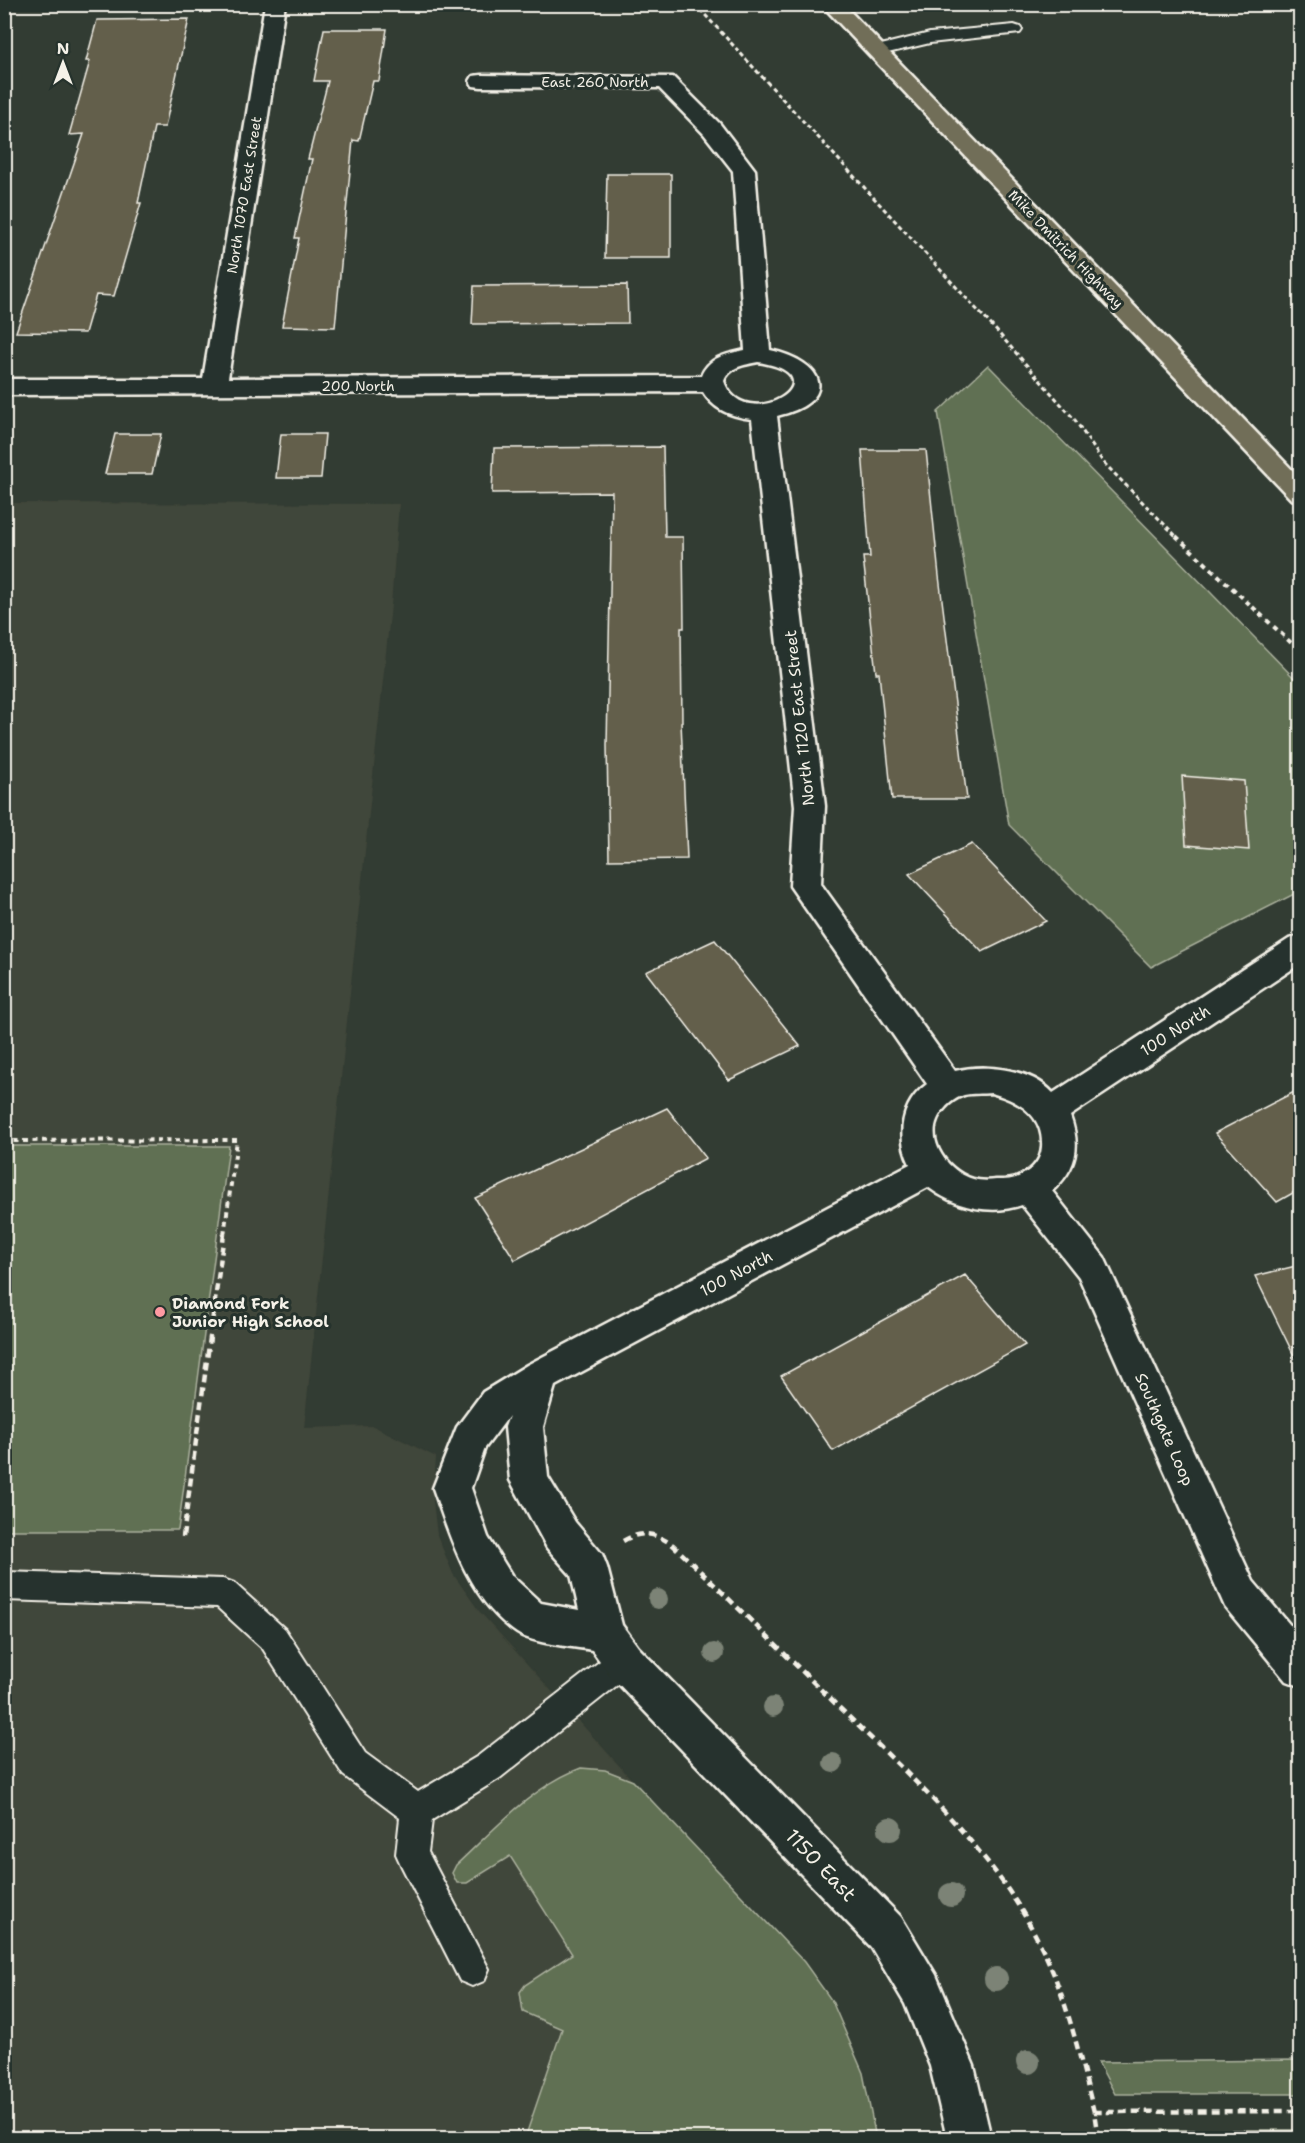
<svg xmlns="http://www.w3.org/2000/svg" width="1305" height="2143" font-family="'Shantell Sans',sans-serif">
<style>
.built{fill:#41463a}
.green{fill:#607052;stroke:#aab09d;stroke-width:1.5}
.building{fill:#635f4c;stroke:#f4f1e8;stroke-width:1.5}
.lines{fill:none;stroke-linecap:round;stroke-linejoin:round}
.service-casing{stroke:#f4f1e8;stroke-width:4}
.minor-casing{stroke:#f4f1e8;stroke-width:5}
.trunk-casing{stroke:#f4f1e8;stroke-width:5}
.path-far2{stroke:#f4f1e8;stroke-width:3;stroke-dasharray:4.5 3;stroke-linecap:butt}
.path-far1{stroke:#f4f1e8;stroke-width:4;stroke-dasharray:5 4.5;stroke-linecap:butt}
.path{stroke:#f4f1e8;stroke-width:4.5;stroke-dasharray:8 5;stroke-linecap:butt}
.service{fill:#26332d;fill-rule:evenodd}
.minor{fill:#26332d;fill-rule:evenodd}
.trunk{fill:#716e59;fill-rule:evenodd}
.rail-casing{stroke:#f4f1e8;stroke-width:4.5}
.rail{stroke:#26332d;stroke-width:3;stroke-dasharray:10;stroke-linecap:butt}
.tree{fill:#7c8376}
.poi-dot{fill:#ff9aa2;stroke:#26332d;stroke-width:2}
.labels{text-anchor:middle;stroke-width:6;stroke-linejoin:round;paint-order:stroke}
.far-street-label{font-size:14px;fill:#f4f1e8;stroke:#26332d}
.street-label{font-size:16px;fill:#f4f1e8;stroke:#26332d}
.poi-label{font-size:16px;font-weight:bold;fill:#f4f1e8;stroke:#26332d;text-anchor:start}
.near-street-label{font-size:20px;fill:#f4f1e8;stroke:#26332d}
</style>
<rect width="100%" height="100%" fill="#323c33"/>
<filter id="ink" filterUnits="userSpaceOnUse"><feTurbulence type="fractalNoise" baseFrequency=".0167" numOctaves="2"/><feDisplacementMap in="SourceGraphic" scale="12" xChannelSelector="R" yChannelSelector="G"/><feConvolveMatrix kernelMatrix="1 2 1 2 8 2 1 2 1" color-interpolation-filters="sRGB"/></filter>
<g filter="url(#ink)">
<path class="built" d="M5 503 399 504 391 605 304 1428 373 1426 436 1457 433 1501 437 1535 453 1574 479 1611 633 1781 804 1962 833 2001 863 2073 876 2138H5Z"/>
<path class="green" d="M988 365 1300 684V891L1151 967 1009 825 938 412Z
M5 1146H229L178 1530H5Z
M581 1768 605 1770 633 1781 804 1962 832 2001 863 2073 876 2138H525L562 2029 523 2012 520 1992 525 1985 572 1954 510 1856 467 1883H457L452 1873 456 1865C494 1830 531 1787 581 1768Z
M1300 2060V2094H1115L1098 2062Z
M1142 2130H1300V2138H1125L1132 2131Z"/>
<path class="building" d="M189 19 165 127H154L138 203H141L114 296 96 295 85 333 16 332 84 134 69 135 90 61H86L97 20Z
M324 29H387L379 81H373L359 141 353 140 335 327 282 326 299 238H295L312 159H308L328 81H314Z
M607 174H671V258H605Z
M627 285 628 323 472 324 474 286Z
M115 434H161L152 474H105Z
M281 434H325L321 478H276Z
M663 447 665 537H683L684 628H681L682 722H681L687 859 609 860 607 745 612 492 492 493 494 448Z
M862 450H926L939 576 967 799H892L879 673H876L863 557H870Z
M1182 776 1244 781 1249 850 1186 845Z
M972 844 1046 921 982 952 909 874Z
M715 940 800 1046 729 1080 646 972Z
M1300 1089V1189L1277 1202 1215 1133Z
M667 1108 706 1158 515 1260 475 1198Z
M1300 1265V1368L1255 1276Z
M965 1275 1025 1345 833 1451 781 1376Z"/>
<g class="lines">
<g class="service-casing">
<path id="service" d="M1014 25 1020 27 1022 30 1020 33 930 43 875 56 867 51 869 48 930 33Z
M4 1572 223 1579 234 1583 285 1629 365 1753 418 1792 478 1756 613 1651 624 1646 635 1651 639 1661 635 1671 500 1778 432 1820 428 1852 489 1969 484 1981 472 1986 460 1981 401 1865 396 1854 400 1818 343 1775 263 1649 217 1607 4 1600Z"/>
</g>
<g class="minor-casing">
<path id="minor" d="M265 4H285L228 378 701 376C709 357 726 354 745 350L733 171 704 134 659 88 481 87 473 86 470 81 473 76 481 75 673 77 720 124 755 170 770 350C826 362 840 401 777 416L825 806 821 884 955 1071C984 1063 1032 1069 1053 1093L1289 939 1300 936V964L1070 1116C1081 1146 1077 1169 1052 1191L1104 1257 1253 1581 1300 1637V1686L1286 1681 1225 1607 1079 1277 1022 1205C991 1216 954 1207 928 1187L555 1386 543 1427 548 1477 575 1522 602 1554 607 1567 622 1625 638 1647 901 1917 936 1975 974 2066 991 2138H947L930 2066 905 2004 871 1947 610 1675 592 1650C572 1646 533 1644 517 1633 469 1600 451 1540 433 1488L457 1427 483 1392 527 1365 910 1164C896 1136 901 1103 927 1084L790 886 795 806 752 419C732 417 713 409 703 392L4 395V379H203ZM758 362C846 376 743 438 724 381 730 366 744 365 758 362ZM991 1093C1018 1100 1044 1115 1042 1147 1041 1160 1033 1169 1022 1175 1014 1180 1005 1180 996 1180 988 1181 980 1181 973 1179 944 1170 920 1133 945 1108 949 1103 957 1097 964 1095 972 1093 982 1094 991 1093ZM509 1416 505 1427 510 1480 547 1548 571 1575 579 1610 541 1603 512 1576 488 1537 471 1488 485 1448Z"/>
</g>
<g class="trunk-casing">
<path id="trunk" d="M821 4H843L1300 478V501L1291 499Z"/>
</g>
<path class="path-far2" d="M695 4 994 328 1075 420 1103 462 1177 537"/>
<path class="path-far1" d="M1176 536 1300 651
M4 1141 237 1140 224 1235"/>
<path class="path" d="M183 1537 224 1234
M623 1541C642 1530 655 1533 673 1545 731 1600 787 1657 845 1713 916 1782 992 1850 1038 1940 1066 1993 1079 2054 1094 2112
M1098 2138 1094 2112 1300 2111"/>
<use href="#service" class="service"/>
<use href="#minor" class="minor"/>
<use href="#trunk" class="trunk"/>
<g class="rail-casing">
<path id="rail" d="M1297 4 1300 11"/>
</g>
<use href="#rail" class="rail"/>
</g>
<g class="tree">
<circle cx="658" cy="1599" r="10"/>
<circle cx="714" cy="1653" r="10"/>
<circle cx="773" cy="1707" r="10"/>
<circle cx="833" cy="1763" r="10"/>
<circle cx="890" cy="1829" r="12"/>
<circle cx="951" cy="1895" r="12"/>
<circle cx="996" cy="1979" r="12"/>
<circle cx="1028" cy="2062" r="12"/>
</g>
</g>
<circle class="poi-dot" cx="160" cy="1312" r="6"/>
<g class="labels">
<g class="far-street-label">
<text x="595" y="87">East 260 North</text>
<text transform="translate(244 195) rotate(-81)" y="5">North 1070 East Street</text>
<text transform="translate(1066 249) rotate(46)" y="5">Mike Dmitrich Highway</text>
<text x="358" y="391">200 North</text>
</g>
<g class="street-label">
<text transform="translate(799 718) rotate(-96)" y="6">North 1120 East Street</text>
<text transform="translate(1175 1030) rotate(-33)" y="6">100 North</text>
<text transform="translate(736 1273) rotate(-28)" y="6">100 North</text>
<text transform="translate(1165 1429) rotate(66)" y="6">Southgate Loop</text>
</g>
<g class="poi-label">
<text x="172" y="1309">Diamond Fork<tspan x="172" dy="18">Junior High School</tspan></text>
</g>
<g class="near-street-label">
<text transform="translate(821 1865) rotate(46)" y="7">1150 East</text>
</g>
</g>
<rect width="1305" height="2143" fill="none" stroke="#26332d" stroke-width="24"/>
<rect x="12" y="12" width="1281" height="2119" fill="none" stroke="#f4f1e8" stroke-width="2" filter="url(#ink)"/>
<g transform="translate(63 63)" stroke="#26332d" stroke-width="4.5" paint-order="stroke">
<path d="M0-4.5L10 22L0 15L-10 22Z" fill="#f4f1e8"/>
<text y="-9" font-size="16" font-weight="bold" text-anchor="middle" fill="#f4f1e8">N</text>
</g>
</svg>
